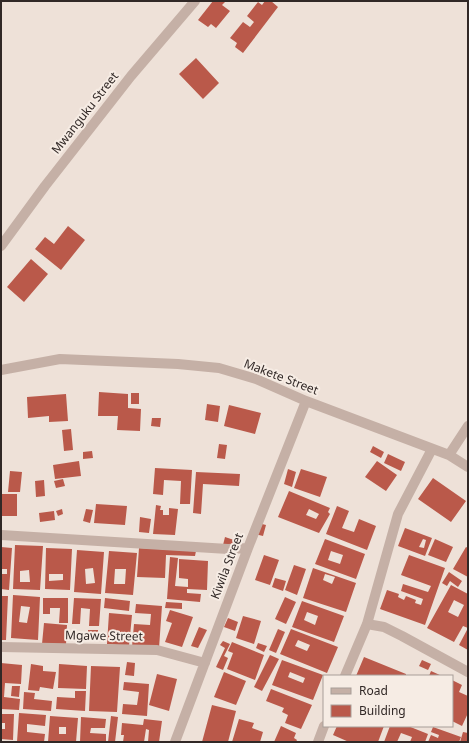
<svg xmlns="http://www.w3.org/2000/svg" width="469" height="743" font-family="'Noto Sans',sans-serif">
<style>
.building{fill:#ba594a;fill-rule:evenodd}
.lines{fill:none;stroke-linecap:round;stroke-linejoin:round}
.street{stroke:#c5b0a6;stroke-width:10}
.labels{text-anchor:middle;stroke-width:4;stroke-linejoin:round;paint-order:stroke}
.street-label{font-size:12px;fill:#312826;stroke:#f6ece4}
</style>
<rect width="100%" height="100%" fill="#eee1d8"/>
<path class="building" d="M213 1H226L222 5 230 11 216 28 211 24 208 27 198 20Z
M265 1H271L278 7 243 53 235 47 237 43 230 38 243 22 250 27 254 22 247 16 258 2 262 5Z
M196 58 219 83 203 99 179 74Z
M68 226 85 240 61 270 35 249 45 237 54 244Z
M31 259 48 274 24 302 7 287Z
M99 392 128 394V408L141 409 140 431 117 430 118 416H98Z
M131 393H139V404H131Z
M66 394 68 421 49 422V416L28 418 27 397Z
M207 404 220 406 218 422 205 420Z
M229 405 261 413 255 434 224 426Z
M152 418H161L160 427 151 426Z
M71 429 73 450 64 451 62 430Z
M219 444 227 445 225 459 217 458Z
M373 446 384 452 381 458 370 452Z
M92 451 93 458 83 459V452Z
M388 454 405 462 401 471 384 463Z
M79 461 81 476 55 479 53 465Z
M377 461 397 475 386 491 365 477Z
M155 468 192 470 190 504H180L181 481 164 480 163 495 153 494Z
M288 469 296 472 292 487 284 484Z
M301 469 327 477 320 497 294 488Z
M10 471 22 472 20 492H8Z
M196 472 240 474 239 486 203 484 201 514 193 513Z
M433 478 466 501 451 522 418 499Z
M63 479 65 486 56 488 54 481Z
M44 480 45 496 36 497 35 481Z
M289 491 330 508 328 512 330 514 319 533 278 517ZM309 509 319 514 316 519 306 515Z
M1 494H17V516H1Z
M96 504 127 506 125 525 94 523Z
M156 505 161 506 160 510H163V515H169V508L178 509 175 535 153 534Z
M337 506 349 511 342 528 354 532 359 519 376 526 367 550 326 534Z
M62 509 63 514 58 516 56 511Z
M86 509 93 510 90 523 83 521Z
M54 511 55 520 40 522 39 513Z
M140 517 151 519 149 533 139 532Z
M258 523 266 525 263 536 255 534Z
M405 528 432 538 425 556 398 546ZM423 539 426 540 424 548 419 547Z
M225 537 234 540 232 548 223 545Z
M325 539 365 554 356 579 315 564ZM331 551 343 555 340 564 328 560Z
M435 539 453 547 446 562 428 555Z
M15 545 43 546 40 590 13 589ZM29 570 30 582H20V571Z
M1 547 12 548 9 590 1 589V574H7V569H1Z
M466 547 468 548V577L453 569Z
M46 548 72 549 70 590 45 589ZM49 574H63V580L49 581Z
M139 548 196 551 195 556 166 555 165 578 137 577Z
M77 550 104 552 101 594 74 592ZM93 568 95 583 86 584 85 569Z
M109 551 137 553 133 595 105 593ZM115 569H126L125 584H114Z
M264 555 279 560 270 585 255 580Z
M409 555 445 568 425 625 380 609 387 590 399 594 398 597 404 600 406 596 416 600 415 603 421 605 423 599 401 591 403 584 428 592 431 586 401 575Z
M170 557 178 558 175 586 188 587V579L179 578V559L208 561 207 590 187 589V593L201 594 200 602 167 599Z
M294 565 306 569 297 595 285 590Z
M313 568 356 583 346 612 303 598ZM325 574 335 577 332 584 323 580Z
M449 572 462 581 458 587 450 581 447 586 442 583Z
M275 578 286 581 283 591 272 587Z
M451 585 468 594V650L459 645 468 628 463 626 454 642 427 628ZM454 600 464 605 458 617 448 612Z
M13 595 40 597 38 640 11 638ZM21 606 30 607 27 623 19 622Z
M1 596H8L6 640H1Z
M285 597 296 602 286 624 275 619Z
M43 598H68V623H59L60 608H50V614H43Z
M74 598 101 599 99 626H89L90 609 81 608 80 624H72Z
M105 598 130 601 129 611 104 608Z
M302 601 344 616 334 642 292 627ZM307 612 318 616 315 625 304 620Z
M166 602 182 603V609L165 608Z
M136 604 162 606 159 648 132 647 134 624 150 625 151 614 135 613Z
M170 610 193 617 182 647 165 642 172 623 166 621Z
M109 613 132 615 129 646 107 644Z
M243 616 261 621 254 644 236 638Z
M228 618 238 622 235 631 224 627Z
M44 623 67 625 66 645 42 644Z
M199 627 207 630 198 648 191 646Z
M278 629 285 632 276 653 269 650Z
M291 629 338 647 327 673 280 654ZM298 640 310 645 307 651 295 646Z
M88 630H98V637H88Z
M223 641 230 644 224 656 228 658 223 670 216 667 225 648 220 645Z
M232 642 264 655 255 680 227 669 233 653 228 651Z
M258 643 267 646 264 652 256 648Z
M270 655 279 659 262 691 254 687Z
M364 657 406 674V676H356Z
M282 660 323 675 313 700 272 685ZM290 672 305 678 303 683 288 677Z
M422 660 431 664 428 670 419 666Z
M127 662 135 663 134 676 125 675Z
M1 663 22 665 21 684 5 683 4 697 20 699 19 710 1 709Z
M31 664 43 666V671L56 672 53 689 40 687 39 691 28 690Z
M59 664 87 666 86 689 58 688Z
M91 666 120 667 117 712 89 711Z
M431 671 442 676H429Z
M224 672 246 681 236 705 214 697Z
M157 674 177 679 169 711 149 705Z
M452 680 462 685 459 692 468 696V713L462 726 452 721V712L453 710H452Z
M124 682 149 684 147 716 122 714 123 704 137 705 139 692 123 690Z
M12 686H20L19 697 11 696Z
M271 689 312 705 301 729 285 723 288 715 282 712 284 708 266 701Z
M75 691H86L85 711 56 709 57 697 75 698Z
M24 692 35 693 34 699 52 701 51 711 23 709Z
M212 705 236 711 228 742H202Z
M19 713 46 715 45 726 27 724V732L45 734 44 742H17Z
M1 714H14L13 740 1 739V729H5V723H1Z
M50 716 78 718 76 742H48ZM59 727H66V734H59Z
M111 716 118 717 115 742H108Z
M81 717 106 719 105 728H91L90 733 106 734V742H80Z
M144 719 162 721 159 742H148L149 730 146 729 144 742H123L124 735H121L122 723 143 725Z
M239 719 254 723 252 728 263 732 260 742H232Z
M281 726 296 733 294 738 297 740 296 742H274Z
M337 726H384L378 742H349L333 735Z
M390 726H408L428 734 425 742H410L412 737 401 733 397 742H384Z
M433 727 461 737 459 742H428L431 735 438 738 439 735 431 732Z
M463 732 468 733V742H460Z"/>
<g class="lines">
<path class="street" d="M1 246 45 186 131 76 195 1
M1 370 60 359 178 364 219 368 256 379 306 401 449 455 468 467
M449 455 468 426
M1 535 228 549 248 548
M367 624 384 627 402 636 468 672
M1 647 157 650 205 663
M345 676 367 624 398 514 432 449
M175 742 248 548 306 401
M318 742 324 726"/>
</g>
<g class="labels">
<g class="street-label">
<text transform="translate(85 113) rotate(-52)" y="4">Mwanguku Street</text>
<text transform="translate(281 377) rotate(21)" y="4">Makete Street</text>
<text transform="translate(227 566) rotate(-69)" y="4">Kiwila Street</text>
<text transform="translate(104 636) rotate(1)" y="4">Mgawe Street</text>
</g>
</g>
<rect width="469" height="743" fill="none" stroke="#312826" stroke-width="4"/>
<rect x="323" y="675" width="130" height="52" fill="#f6ece4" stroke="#a79e98"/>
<rect x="331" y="688" width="20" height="6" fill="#c5b0a6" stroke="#a79e98"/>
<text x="359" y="695" font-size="12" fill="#312826">Road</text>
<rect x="331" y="705" width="20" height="12" fill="#ba594a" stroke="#a79e98"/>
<text x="359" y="715" font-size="12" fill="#312826">Building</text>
</svg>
